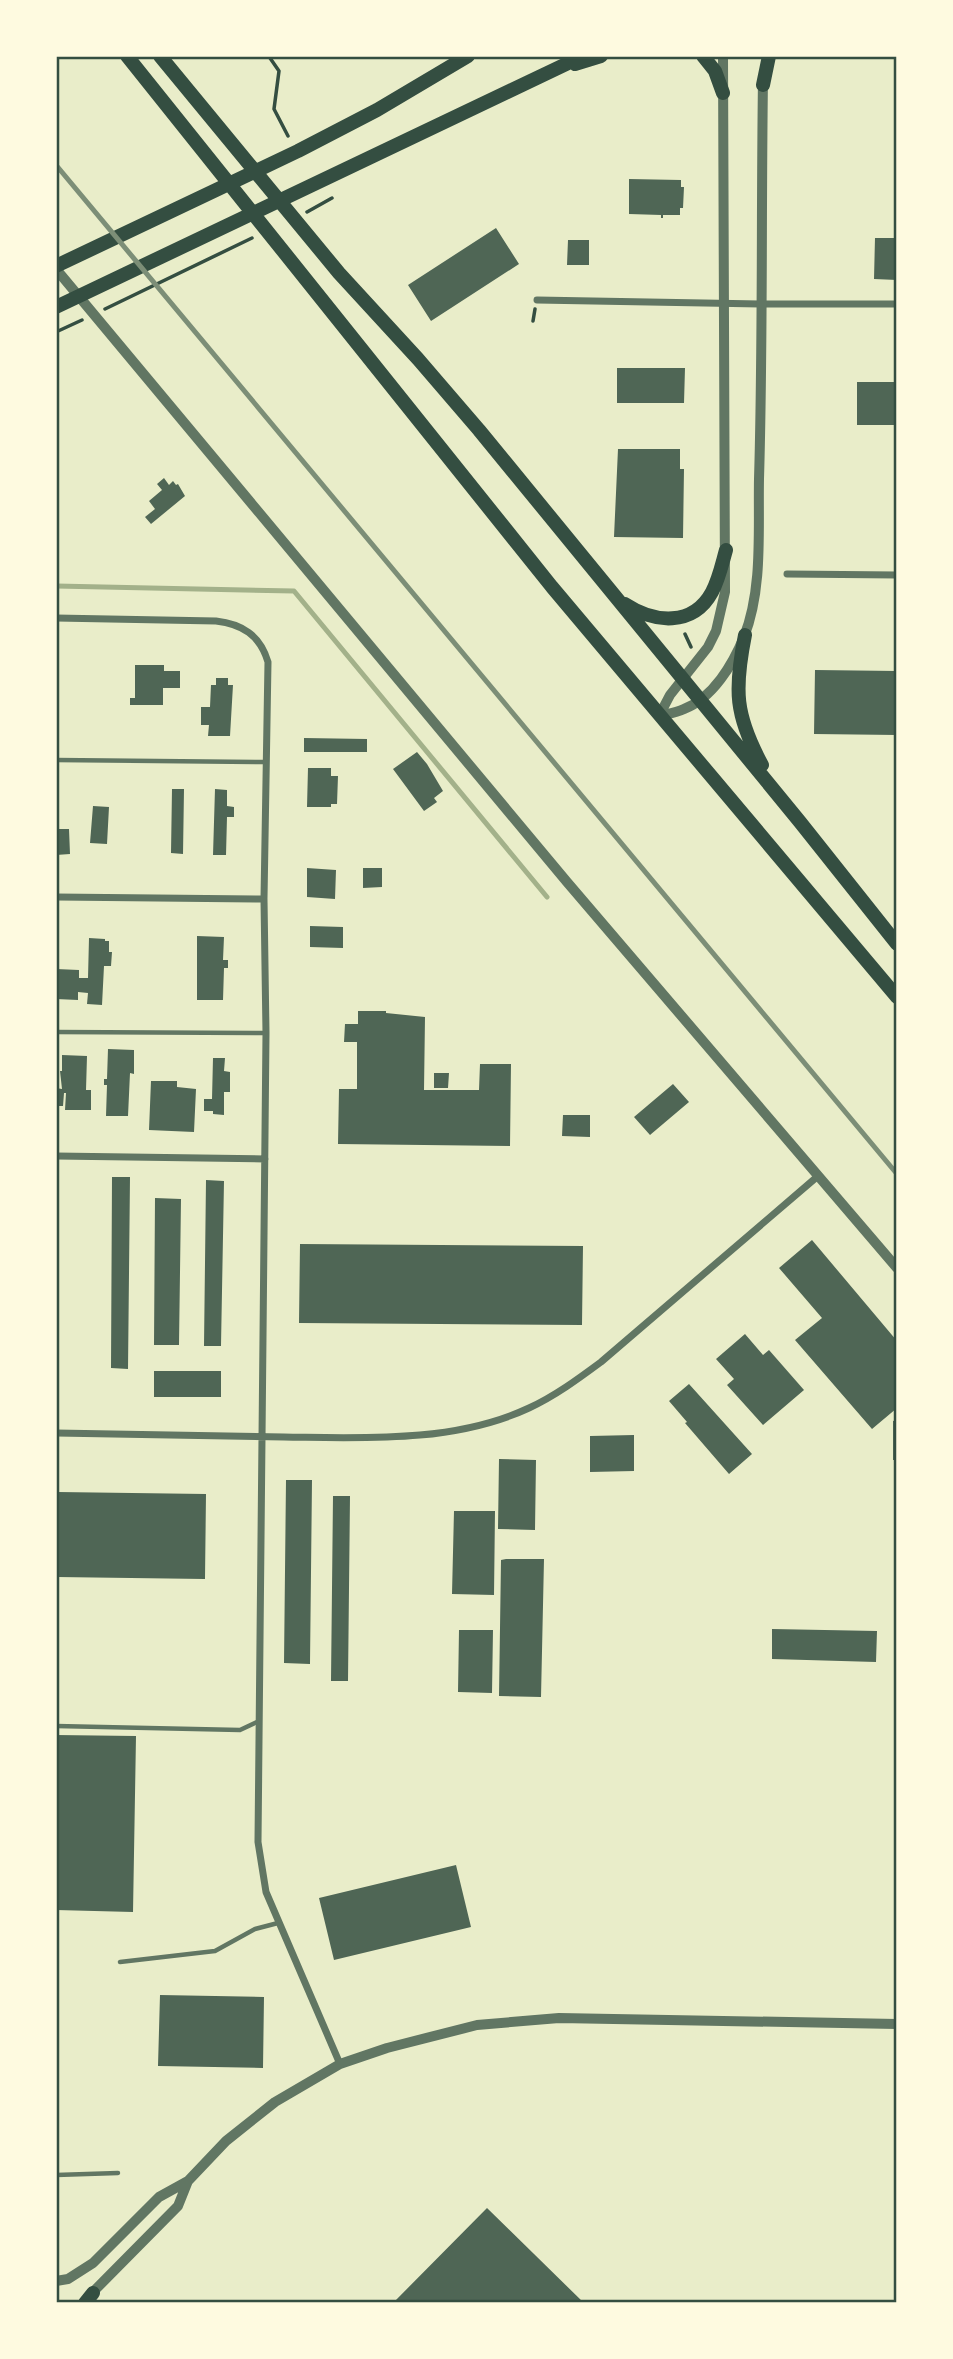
<svg xmlns="http://www.w3.org/2000/svg" width="953" height="2359" font-family="Helvetica,sans-serif">
<style>
.lines{fill:none;stroke-linecap:round;stroke-linejoin:round}
.stream{stroke:#a3b18a;stroke-width:5}
.building{fill:#4f6655}
.path{stroke:#344e41;stroke-width:3.5}
.service{stroke:#617663;stroke-width:4.5}
.minor{stroke:#617663;stroke-width:7}
.tertiary{stroke:#617663;stroke-width:10}
.primary{stroke:#344e41;stroke-width:14}
.trunk{stroke:#344e41;stroke-width:14}
.rail{stroke:#7c8e77;stroke-width:5}
.neatline{fill:none;stroke:#344e41;stroke-width:2.5}
</style>
<rect width="100%" height="100%" fill="#e9edc9"/>
<g class="lines">
<path class="stream" d="M56 586 294 591 547 897"/>
</g>
<path class="building" d="M629 179 681 180V187H684L683 208H680V215H663V218H661V215L629 214Z
M496 228 519 264 431 321 408 285Z
M875 238H897V280L874 279Z
M568 240H589V265H567Z
M617 368H685L684 403H617Z
M857 382H897V425H857Z
M618 449H680V469H684L683 538 614 537Z
M164 478 169 485 173 481 176 485 178 484 185 496 151 524 145 517 155 509 149 501 162 490 157 484Z
M135 665H164V671H180V688H163V705H130V698H135Z
M815 670 897 671V735L814 734Z
M216 678H228V685H233L230 736H208L209 725H201V707H210L211 685H216Z
M304 738 367 739V752H304Z
M417 752 427 764 443 791 434 798 437 802 424 811 393 769Z
M308 768H331V776H338L337 804H331V807H307Z
M172 789H184L183 854 171 853Z
M215 789 227 790V806L234 807V817H227L226 855H213Z
M93 806 109 807 107 844 90 843Z
M56 829H69L70 854 56 855Z
M307 868 336 870 335 899 307 897Z
M363 868H382V887L363 888Z
M310 926 343 927V948L310 947Z
M197 936 224 937 223 960H228V968H224L223 1000H197Z
M89 938 105 939V941H109V952H112L111 966H104L102 1005 87 1004 88 993 78 992V1000L56 999V969L79 970V978H88Z
M358 1011H386V1013L425 1017 424 1090H479L480 1064H511L510 1146 338 1144 339 1089H357V1042H344L345 1024H358Z
M108 1049 134 1050V1074L130 1073 128 1116H106L107 1085H104V1079H107Z
M62 1055 87 1056 86 1090H91V1110H65L66 1093H64L63 1106H56V1088L62 1089 60 1071H62Z
M213 1058H225L224 1071 230 1072V1092H224V1115L213 1114V1111H204V1099H212Z
M434 1073H449L448 1088H434Z
M151 1081H177V1087L196 1089 194 1132 149 1130Z
M673 1084 689 1102 650 1135 634 1117Z
M563 1115H590V1137L562 1136Z
M112 1177H130L128 1369 111 1368Z
M206 1180 224 1181 221 1346H204Z
M155 1198 181 1199 179 1345H154Z
M812 1240 897 1341V1408L872 1429 795 1340 822 1318 779 1268Z
M300 1244 583 1246 582 1325 299 1323Z
M745 1334 763 1355 769 1350 804 1390 763 1425 727 1385 734 1379 716 1359Z
M154 1371H221V1397H154Z
M689 1384 752 1454 729 1474 685 1423 687 1422 669 1401Z
M897 1420V1460H893V1421Z
M634 1435V1471L590 1472V1436Z
M499 1459 536 1460 535 1530 498 1529Z
M286 1480H312L310 1664 284 1663Z
M58 1492 206 1494 205 1579 57 1577Z
M333 1496H350L348 1681H331Z
M454 1511H495L494 1595 452 1594Z
M506 1559H544L541 1697 499 1696 501 1560Z
M772 1629 877 1631 876 1662 772 1659Z
M459 1630H493L492 1693 458 1692Z
M56 1735 136 1736 133 1912 56 1910Z
M456 1865 471 1927 334 1960 319 1898Z
M160 1995 264 1997 263 2068 158 2066Z
M487 2208 584 2303H393Z"/>
<g class="lines">
<path class="path" d="M270 58 279 71 274 109 288 136
M307 212 332 198
M105 309 252 238
M533 321 535 309
M56 332 82 320
M685 634 691 647"/>
<path class="service" d="M56 760 266 762
M56 1032 265 1033
M56 1726 240 1730 259 1721
M120 1962 215 1951 255 1929 278 1923
M56 2175 118 2173"/>
<path class="minor" d="M537 300 760 304H897
M787 574 897 575
M56 618 216 621C242 624 260 635 268 662L264 899 266 1033 258 1842 266 1892 340 2064
M56 897 264 899
M56 1156 265 1159
M56 1433C132 1434 208 1436 284 1437 365 1438 454 1443 529 1408 555 1396 578 1379 601 1362L818 1176"/>
<path class="tertiary" d="M56 269 567 882 897 1268
M659 716C667 714 676 713 684 709 713 698 733 664 744 637 763 589 758 530 759 479 763 346 761 213 763 80
M659 716 670 695 708 647 716 631 725 592 723 56
M56 2281 68 2279 93 2263 159 2197 188 2181 226 2141 275 2102 340 2064 387 2048 477 2025 559 2018 897 2024
M88 2297 178 2206 188 2181"/>
<path class="primary" d="M127 56 552 587 897 997
M160 56 339 273 418 359 479 430 800 822 897 944
M703 56 715 71 723 93
M575 64 601 56
M763 85 769 56
M56 266 298 151 377 110 468 56
M56 307 583 56
M625 604C654 623 693 627 712 592 719 579 722 564 726 550
M745 635C734 690 735 715 762 765"/>
<path class="trunk" d="M85 2303 93 2293"/>
<path class="rail" d="M56 165 897 1174"/>
</g>
<rect width="953" height="2359" fill="none" stroke="#fefae0" stroke-width="116"/>
<rect x="58" y="58" width="837" height="2243" class="neatline"/>
</svg>
